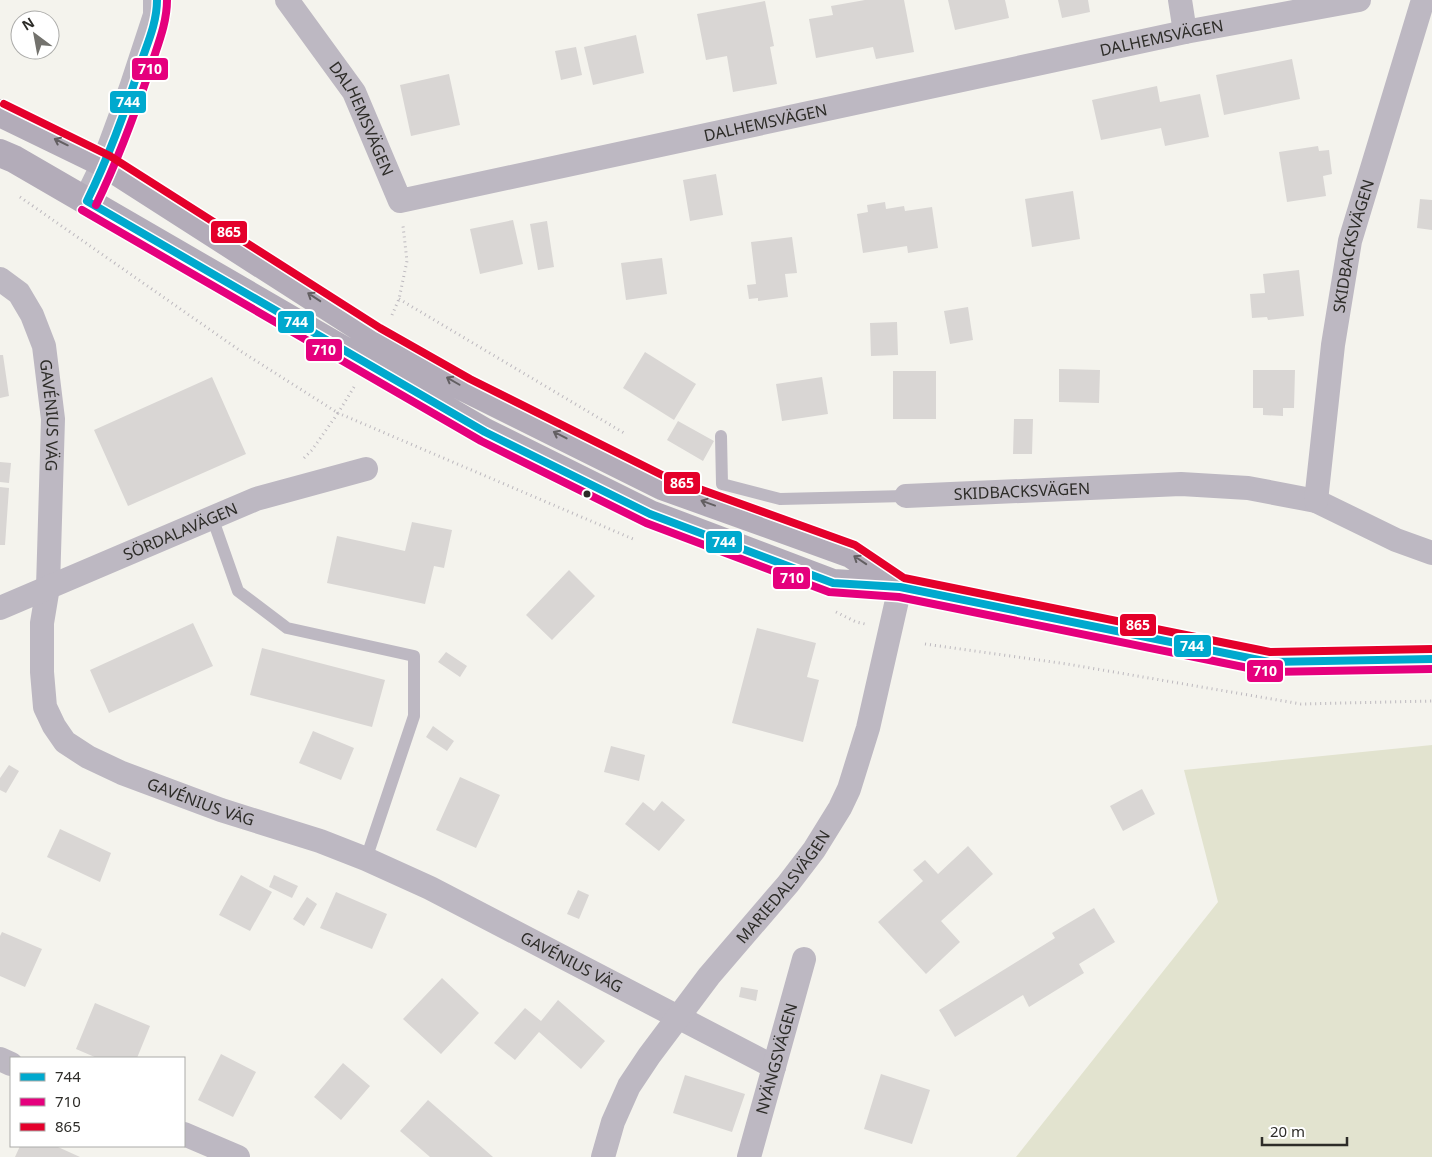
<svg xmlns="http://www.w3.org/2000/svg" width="1432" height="1157" font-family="'Noto Sans',sans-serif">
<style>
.green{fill:#e2e3cf}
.building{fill:#d9d6d4}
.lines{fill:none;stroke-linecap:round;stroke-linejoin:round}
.path{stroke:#bcb8be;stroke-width:3;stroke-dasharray:1 4;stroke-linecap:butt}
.service{stroke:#bdb8c2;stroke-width:12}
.minor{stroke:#bdb8c2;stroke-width:24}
.tertiary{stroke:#bdb8c2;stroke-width:28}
.secondary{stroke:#b3acb9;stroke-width:28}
.bus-1-casing{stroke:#fff;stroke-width:11}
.bus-2-casing{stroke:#fff;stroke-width:11}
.bus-3-casing{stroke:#fff;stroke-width:11}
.bus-1{stroke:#00a9ce;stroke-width:8}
.bus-2{stroke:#e5007d;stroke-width:8}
.bus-3{stroke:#e4002b;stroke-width:8}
.oneway{stroke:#635f62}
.bus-dot{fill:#2d2c28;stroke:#fff;stroke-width:2}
.labels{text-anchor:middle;stroke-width:5;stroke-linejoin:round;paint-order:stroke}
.street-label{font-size:16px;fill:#2d2c28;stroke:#fff}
.line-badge{stroke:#fff;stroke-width:2}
.badge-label{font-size:14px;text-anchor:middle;font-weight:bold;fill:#fff}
</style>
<rect width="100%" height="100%" fill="#f4f3ed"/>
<path class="green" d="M1432 745V1157H1016L1218 902 1184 770Z"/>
<path class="building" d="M865 0H904L914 52 876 59 873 47 816 58 809 19 833 15 831 6Z
M948 0H1005L1009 18 955 30Z
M1058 0H1088L1090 12 1062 18Z
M765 1 774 46 770 47 777 84 733 92 727 56 706 60 697 14Z
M636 35 644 73 593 85 584 47Z
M576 47 582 75 561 80 555 51Z
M1292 59 1300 99 1224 115 1216 75Z
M449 74 460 125 411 136 400 85Z
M1157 86 1160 102 1200 94 1209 137 1165 146 1161 128 1101 140 1092 100Z
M1318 146 1319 151 1329 150 1332 174 1323 176 1326 196 1287 202 1279 152Z
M716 174 723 215 690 221 683 180Z
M1073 191 1080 239 1032 247 1025 199Z
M1420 199 1432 200V230L1417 228Z
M885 202 886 209 904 206 905 211 932 207 938 248 908 253 907 246 863 253 857 214 868 212 867 205Z
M513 220 523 264 480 274 470 229Z
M547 221 554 267 538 270 530 224Z
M792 237 797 273 785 274 788 297 758 301V298L749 299 747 285 756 284 751 242Z
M662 258 667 294 626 300 621 263Z
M1299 270 1304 316 1268 320 1267 317 1252 318 1250 294 1265 293 1263 274Z
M968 307 973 340 950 344 944 311Z
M897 322 898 355 871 356 870 323Z
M645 352 696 384 674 420 623 388Z
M0 355H3L9 396 0 398Z
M1059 369 1100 370 1099 403 1059 402Z
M1253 370H1295L1294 408H1283V416L1263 415V408H1253Z
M893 371H936V419H893Z
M212 377 246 454 128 506 94 430Z
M822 377 828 414 782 421 776 384Z
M1014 419H1033L1032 454H1013Z
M678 421 714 441 703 461 667 440Z
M0 462 11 463 9 483 0 482Z
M0 487 9 488 5 545H0Z
M412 522 452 530 444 568 434 566 425 604 327 583 337 536 405 551Z
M569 570 595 596 552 640 526 615Z
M193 623 213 666 109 713 90 670Z
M757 628 816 643 807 677 819 680 803 742 732 723Z
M262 648 385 680 372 727 250 695Z
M446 652 467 666 460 677 438 662Z
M433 726 454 741 447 751 426 737Z
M313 731 354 748 341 780 299 763Z
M611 746 645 755 639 781 604 772Z
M9 765 19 771 6 793 0 790V778Z
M460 777 500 795 476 848 436 830Z
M1142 789 1155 814 1123 831 1110 806Z
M662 801 685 820 659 851 625 824 643 802 654 811Z
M60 829 111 853 100 882 47 857Z
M968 846 993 874 941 921 960 942 926 974 878 922 923 881 913 870 925 860 938 874Z
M241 875 272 892 250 931 219 915Z
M274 875 298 886 292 898 269 887Z
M578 890 589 895 579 919 567 914Z
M336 892 387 914 372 949 320 928Z
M307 897 317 904 304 926 293 919Z
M1094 908 1115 942 1079 964 1084 973 1029 1007 1023 995 955 1037 939 1010 1055 938 1052 933Z
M2 932 42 949 25 987 0 976V936Z
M442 978 479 1013 441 1054 403 1019Z
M741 987 758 990 756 1001 739 997Z
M558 1000 605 1041 581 1069 539 1032 515 1060 494 1043 525 1008 541 1021Z
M95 1003 150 1026 137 1058H97L76 1049Z
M221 1054 256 1072 233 1117 198 1100Z
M343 1063 370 1086 341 1120 314 1097Z
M881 1074 930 1090 912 1144 864 1129Z
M685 1075 745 1094 732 1132 673 1113Z
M428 1100 493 1157H430L400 1131Z
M20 1146H59L58 1147 80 1157H15Z"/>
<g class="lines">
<path class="path" d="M20 197 242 352 338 413 312 450 304 458
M399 299 624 433
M392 315 399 299 407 261 403 226
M354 387 338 413 633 539
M836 612 856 622 865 624
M925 644 1067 664 1301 704 1432 701"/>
<path class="service" d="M721 436 722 484 780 499 906 496
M212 517 238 591 287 628 414 656V716L366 859"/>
<g class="minor">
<path id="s1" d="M287 0 354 92 400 201 1185 32 1359 0"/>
<path d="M1180 0 1185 32"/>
<path id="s2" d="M0 279 19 293 32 315 44 346 46 362 53 419 48 587 42 623V672L45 707 54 726 65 742 88 757 122 773 221 810 320 841 366 859 430 888 774 1067"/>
<path id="s3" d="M906 496 1181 484 1248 488 1316 501 1396 540 1432 553"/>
<path id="s4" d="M1316 501 1333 345 1350 241 1423 0"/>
<path id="s5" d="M0 608 256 499 366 469"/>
<path d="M0 1059 11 1064"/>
<path d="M184 1134 238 1157"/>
<path id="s6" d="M603 1157 613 1122 629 1086 649 1056 709 976 788 884 814 850 840 808 849 789 868 728 900 587"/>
<path id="s7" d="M749 1157 804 959"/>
</g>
<path class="tertiary" d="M87 201 105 164 133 88 157 15V0"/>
<path class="secondary" d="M0 113 105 164 375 337 465 388 662 486 851 554 899 586
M0 153 14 159 485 432 650 514 833 583 900 587 1269 662 1432 659"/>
<g class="bus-1-casing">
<path id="bus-1" d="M87 201 485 432 650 514 833 583 900 587 1269 662 1432 659
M87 201C109 156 126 110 141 62 148 42 157 22 157 0"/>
</g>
<g class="bus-2-casing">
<path id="bus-2" d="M96 205C118 160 135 114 151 66 158 44 167 23 167 0
M82 210 481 441 646 523 829 592 899 597 1268 672 1432 669"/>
</g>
<g class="bus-3-casing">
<path id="bus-3" d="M4 104 110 156 380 328 470 379 666 477 855 545 904 578 1270 652 1432 649"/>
</g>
<use href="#bus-1" class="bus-1"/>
<use href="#bus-2" class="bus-2"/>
<use href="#bus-3" class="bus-3"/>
</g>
<defs><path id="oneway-shaft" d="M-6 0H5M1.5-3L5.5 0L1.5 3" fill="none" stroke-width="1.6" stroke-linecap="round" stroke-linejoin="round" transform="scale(1.25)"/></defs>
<g class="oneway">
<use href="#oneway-shaft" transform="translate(61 142) rotate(-154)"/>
<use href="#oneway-shaft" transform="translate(314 297) rotate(-147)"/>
<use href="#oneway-shaft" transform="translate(453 381) rotate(-150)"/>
<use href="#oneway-shaft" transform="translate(560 435) rotate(-153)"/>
<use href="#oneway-shaft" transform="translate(708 503) rotate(-160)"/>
<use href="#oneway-shaft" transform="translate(860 560) rotate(-146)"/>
</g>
<circle class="bus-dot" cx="587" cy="494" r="4.5"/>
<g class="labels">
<g class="street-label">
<text dy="6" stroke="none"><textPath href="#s1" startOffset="1011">DALHEMSVÄGEN</textPath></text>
<text dy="6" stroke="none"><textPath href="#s1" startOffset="141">DALHEMSVÄGEN</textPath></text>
<text dy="6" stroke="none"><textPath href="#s1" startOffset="606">DALHEMSVÄGEN</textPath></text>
<text dy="6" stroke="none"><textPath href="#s4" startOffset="258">SKIDBACKSVÄGEN</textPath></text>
<text dy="6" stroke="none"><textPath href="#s2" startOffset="152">GAVÉNIUS VÄG</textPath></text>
<text dy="6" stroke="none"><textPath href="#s3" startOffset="116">SKIDBACKSVÄGEN</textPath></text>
<text dy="6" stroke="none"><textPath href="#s5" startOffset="196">SÖRDALAVÄGEN</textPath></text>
<text dy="6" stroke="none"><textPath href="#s2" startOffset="634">GAVÉNIUS VÄG</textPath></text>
<text dy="6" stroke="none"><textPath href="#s6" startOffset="328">MARIEDALSVÄGEN</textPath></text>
<text dy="6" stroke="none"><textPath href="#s2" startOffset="1039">GAVÉNIUS VÄG</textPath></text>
<text dy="6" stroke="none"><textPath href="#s7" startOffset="102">NYÄNGSVÄGEN</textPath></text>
</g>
</g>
<g class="line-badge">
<rect x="131" y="57" width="38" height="24" rx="5" fill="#e5007d"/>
<rect x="109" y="90" width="38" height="24" rx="5" fill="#00a9ce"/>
<rect x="210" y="220" width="38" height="24" rx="5" fill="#e4002b"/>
<rect x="277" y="310" width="38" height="24" rx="5" fill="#00a9ce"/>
<rect x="305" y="338" width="38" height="24" rx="5" fill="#e5007d"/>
<rect x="663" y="471" width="38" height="24" rx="5" fill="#e4002b"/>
<rect x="705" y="530" width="38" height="24" rx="5" fill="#00a9ce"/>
<rect x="772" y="566" width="39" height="24" rx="5" fill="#e5007d"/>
<rect x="1119" y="613" width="38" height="24" rx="5" fill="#e4002b"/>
<rect x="1173" y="634" width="39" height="24" rx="5" fill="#00a9ce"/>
<rect x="1246" y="659" width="38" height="24" rx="5" fill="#e5007d"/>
</g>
<g class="badge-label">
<text x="150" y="74">710</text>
<text x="128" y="107">744</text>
<text x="229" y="237">865</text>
<text x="296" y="327">744</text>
<text x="324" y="355">710</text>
<text x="682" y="488">865</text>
<text x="724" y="547">744</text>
<text x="792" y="583">710</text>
<text x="1138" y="630">865</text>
<text x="1192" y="651">744</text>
<text x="1265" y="676">710</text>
</g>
<rect x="10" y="1057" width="175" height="90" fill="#ffffff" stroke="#ababa9"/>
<rect x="20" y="1073" width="25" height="8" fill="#00a9ce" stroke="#ababa9"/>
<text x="55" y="1082" font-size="15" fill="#2d2c28">744</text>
<rect x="20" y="1098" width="25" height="8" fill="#e5007d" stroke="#ababa9"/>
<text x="55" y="1107" font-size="15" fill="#2d2c28">710</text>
<rect x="20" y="1123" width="25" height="8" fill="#e4002b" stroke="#ababa9"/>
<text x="55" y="1132" font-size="15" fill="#2d2c28">865</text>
<g transform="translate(35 35) rotate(328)"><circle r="24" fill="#ffffff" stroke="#ababa9"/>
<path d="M0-4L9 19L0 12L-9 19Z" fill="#73726d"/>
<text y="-8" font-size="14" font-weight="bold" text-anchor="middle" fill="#2d2c28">N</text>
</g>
<path d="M1262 1137v8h85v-8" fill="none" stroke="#2d2c28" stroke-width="2.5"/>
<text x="1270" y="1137" font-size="15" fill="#2d2c28" stroke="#ffffff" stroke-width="4" paint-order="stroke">20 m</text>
</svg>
